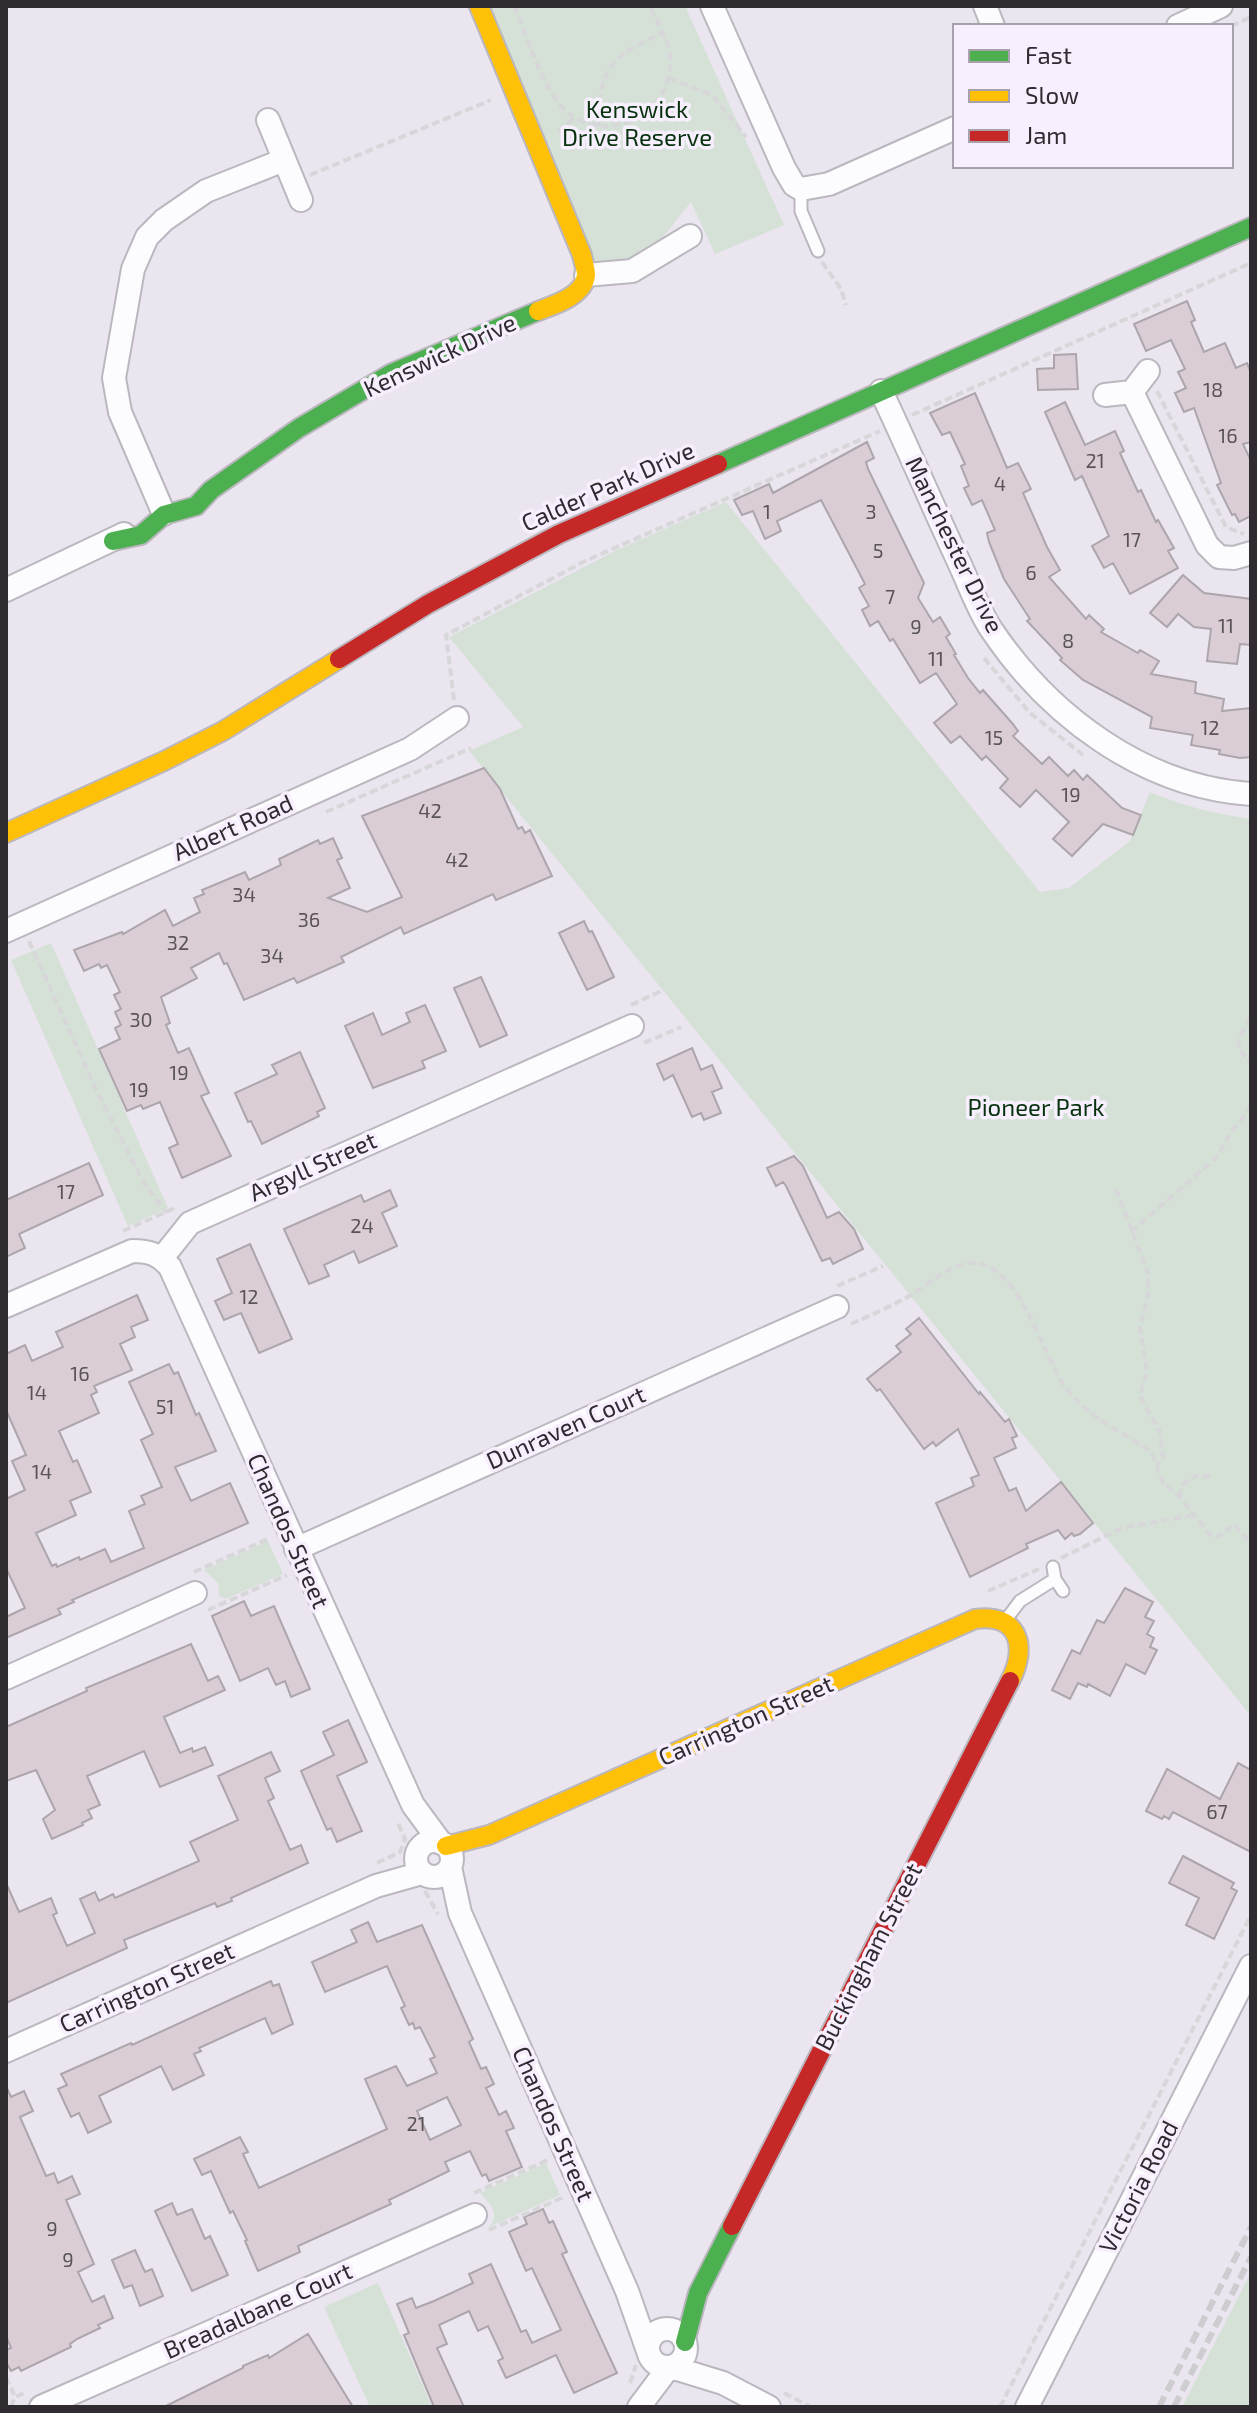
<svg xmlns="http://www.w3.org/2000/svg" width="1257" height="2413" font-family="'Exo 2',sans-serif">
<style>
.green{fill:#d5e1d7}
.building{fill:#dacdd5;stroke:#aca6ac;stroke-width:2;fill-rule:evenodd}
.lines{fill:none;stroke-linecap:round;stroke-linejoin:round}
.lane-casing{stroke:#bbb7bf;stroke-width:15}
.street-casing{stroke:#bbb7bf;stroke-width:26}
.fast-casing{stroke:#bbb7bf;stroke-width:22}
.slow-casing{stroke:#bbb7bf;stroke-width:22}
.jam-casing{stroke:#bbb7bf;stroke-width:22}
.path{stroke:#d7d6d8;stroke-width:4;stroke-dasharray:8 4;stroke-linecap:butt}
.lane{stroke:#fcfbfd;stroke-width:11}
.street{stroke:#fcfbfd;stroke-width:22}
.fast{stroke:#4caf50;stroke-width:18}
.slow{stroke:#ffc107;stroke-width:18}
.jam{stroke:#c62828;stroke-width:18}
.rail{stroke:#cdcccf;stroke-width:6;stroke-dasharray:12 6;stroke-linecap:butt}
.labels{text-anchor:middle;stroke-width:7;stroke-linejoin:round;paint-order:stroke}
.number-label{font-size:20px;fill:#5a545a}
.park-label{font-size:24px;fill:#07320d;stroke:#f7effd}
.street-label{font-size:24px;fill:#2f2b31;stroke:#f7effd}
</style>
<rect width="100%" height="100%" fill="#eae5ef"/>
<path class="green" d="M488 6H685L784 225 715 254 691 202 655 247 617 268 594 261Z
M726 502 1040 892 1069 888 1130 841 1150 792C1183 806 1216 814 1251 819V1716L469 751 523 727 449 637 617 550Z
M51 943 168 1208 128 1226 11 960Z
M268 1541 283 1574 225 1599 219 1596 218 1583 204 1570Z
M546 2163 560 2195 489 2227C501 2213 489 2203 480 2193Z
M1251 2272V2407H1182Z
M378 2283 432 2407H370L324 2307Z"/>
<path class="building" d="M1187 301 1195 320 1191 322 1204 352 1225 343 1236 368 1247 363 1251 373V442L1243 444 1251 461V516L1239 522 1235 514 1232 515 1217 485 1221 483 1194 408 1184 412 1175 393 1186 388 1178 372 1185 369 1171 340 1146 351 1134 324Z
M1076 354 1078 389 1038 390 1037 369 1054 368V355Z
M975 393 1007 468 1018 463 1031 489 1023 493 1047 547 1060 570 1049 577 1086 619 1089 615 1104 629 1101 632 1138 653 1140 650 1159 661 1151 674 1196 682 1195 693 1224 699 1222 711 1251 708V757L1240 758 1219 754 1220 750 1191 745 1193 735 1150 728 1152 717 1083 680 1060 660 1062 658 1027 621 1030 619 1004 579 989 542 987 533 995 530 982 500 972 505 964 488 969 486 961 466 965 464 950 432 942 435 930 413Z
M1065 402 1085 445 1115 431 1124 451 1120 453 1138 492 1141 490 1156 522 1158 520 1174 548 1168 551 1178 568 1130 594 1113 563 1104 568 1092 546 1109 536 1082 476 1075 480 1045 412Z
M867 442 874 458 866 462 868 469 924 583 918 598 933 622 940 617 950 634 946 637 956 654 954 655 968 678 980 693 983 690 1012 723 1018 731 1013 736 1042 764 1049 757 1068 776 1074 770 1083 780 1087 775 1122 808 1141 815 1133 835 1103 824 1072 856 1053 839 1069 822 1036 790 1020 807 1000 788 1008 779 986 756 982 760 960 736 951 743 934 723 957 704 936 673 920 683 893 639 890 641 878 621 870 626 862 610 869 606 859 588 865 584 821 500 777 521 781 531 765 539 753 511 742 515 734 500 769 484 773 493Z
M1183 575 1204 593 1251 599V645L1240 644 1237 664 1207 661 1211 629 1194 627 1178 614 1167 627 1150 613Z
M484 768 500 789 518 829 522 827 525 833 530 830 552 876 496 900 493 894 404 934 401 927 341 957 344 962 297 983 294 978 244 1000 227 963 224 964 219 953 191 968 197 978 161 997 170 1023 166 1025 178 1053 189 1048 209 1093 201 1096 231 1156 182 1178 169 1148 178 1144 160 1102 143 1109 141 1105 127 1111 99 1049 120 1039 115 1028 121 1025 115 1012 121 1009 114 995 120 992 107 965 101 968 99 964 84 971 74 950 122 932 123 934 165 910 173 926 200 912 194 898 204 894 202 890 245 872 249 880 281 865 279 859 304 847 318 840 320 844 333 838 342 858 337 860 350 888 328 898 367 912 402 897 362 816Z
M584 921 589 932 592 931 614 977 587 990 559 933Z
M481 977 507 1035 480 1047 454 988Z
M425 1005 446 1051 422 1061 425 1068 373 1088 345 1026 373 1013 382 1035 410 1022 406 1013Z
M692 1048 701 1070 712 1065 722 1088 712 1092 721 1113 704 1120 701 1113 692 1117 673 1075 664 1080 657 1064Z
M300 1052 325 1108 317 1112 319 1116 262 1144 251 1121 248 1122 235 1093 277 1074 272 1065Z
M794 1156 803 1166 827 1218 839 1212 854 1229 863 1249 833 1264 830 1258 822 1261 786 1186 783 1182 776 1186 767 1168Z
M89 1163 103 1195 19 1234 25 1248 6 1257V1200Z
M390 1190 397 1206 382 1213 397 1246 359 1263 354 1251 324 1265 329 1276 309 1284 284 1229 361 1195 364 1202Z
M250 1244 292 1339 259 1353 241 1313 224 1320 215 1301 232 1293 217 1259Z
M137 1295 148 1320 131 1327 135 1337 120 1344 132 1370 94 1386 97 1392 91 1395 99 1413 59 1431 73 1462 77 1460 91 1492 70 1501 76 1515 36 1533 52 1566 56 1564 57 1567 79 1557 80 1560 105 1549 111 1562 144 1548 129 1511 145 1504 141 1496 162 1487 141 1440 153 1434 129 1382 169 1364 174 1374 178 1372 196 1415 199 1413 216 1451 175 1467 191 1501 230 1483 248 1523 72 1600 74 1602 58 1609 61 1614 6 1638V1617L25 1608 6 1568V1499L25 1490 12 1461 26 1455 6 1410V1354L25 1345 32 1361 63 1347 56 1332Z
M919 1318 979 1394 980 1392 1005 1422 1009 1419 1017 1436 1012 1438 1016 1448 994 1458 1009 1491 1016 1488 1026 1511 1061 1482 1093 1523 1080 1534 1074 1536 1072 1533 1065 1539 1058 1530 1026 1544 1028 1548 970 1577 936 1503 974 1486 971 1478 979 1475 958 1429 936 1446 933 1442 924 1449 880 1389 877 1391 867 1379 901 1352 896 1346 911 1334 906 1329Z
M1125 1588 1153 1602 1145 1617 1154 1621 1147 1634 1154 1638 1150 1647 1157 1650 1145 1674 1126 1664 1110 1696 1088 1684 1087 1687 1078 1683 1070 1699 1052 1690 1072 1650 1080 1654 1097 1620 1104 1623Z
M244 1601 251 1616 274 1606 310 1689 291 1697 285 1681 276 1685 268 1668 240 1681 212 1616Z
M191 1644 208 1681 218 1676 225 1690 164 1717 180 1753 192 1748 193 1752 205 1747 213 1765 160 1787 144 1751 87 1776 100 1805 88 1810 92 1818 82 1823 83 1825 52 1839 43 1819 55 1810 36 1770 6 1781V1727L87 1691 86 1688Z
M348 1720 367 1762 337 1776 362 1831 337 1842 331 1828 327 1830 301 1771 334 1755 323 1732Z
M271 1752 280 1771 265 1778 274 1798 268 1801 290 1850 301 1845 308 1863 231 1898 232 1901 217 1907 215 1903 124 1940 127 1948 6 2003V1883L19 1912 51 1898 57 1913 53 1915 67 1946 95 1933 80 1899 95 1892 99 1901 113 1894 115 1898 199 1861 190 1842 238 1820 218 1776Z
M1238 1763 1251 1770V1852L1173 1812 1169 1819 1164 1816 1162 1819 1146 1811 1167 1769 1220 1799Z
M1183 1856 1234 1883 1231 1888 1237 1891 1214 1939 1186 1925 1199 1898 1169 1883Z
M368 1922 377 1942 422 1925 473 2039 469 2042 481 2069 486 2067 494 2084 486 2088 499 2115 506 2111 514 2128 506 2131 522 2167 489 2181 486 2174 482 2176 470 2151 445 2162 449 2171 389 2200 391 2204 298 2246 300 2252 258 2271 245 2241 247 2240 233 2211 230 2213 211 2171 202 2175 194 2159 240 2137 248 2152 243 2154 259 2188 387 2129 365 2079 396 2066 407 2086 437 2073 430 2059 435 2057 420 2027 415 2029 413 2023 409 2025 401 2008 405 2006 387 1966 325 1992 312 1962 357 1942 351 1930ZM447 2097 461 2125 430 2140 417 2111Z
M271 1981 273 1986 279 1984 293 2024 272 2034 265 2018 199 2048 201 2051 194 2054 204 2075 173 2090 161 2066 99 2096 111 2122 88 2133 79 2113 71 2117 58 2089 67 2085 61 2074 131 2043 132 2045Z
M6 2086 11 2097 24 2091 33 2111 20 2117 46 2176 54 2173 58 2183 72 2176 80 2194 66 2200 94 2264 78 2272 92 2302 104 2296 113 2318 98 2325 100 2328 77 2339 70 2344 71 2347 21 2371 19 2367 11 2371 6 2362V2350L11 2348 6 2336Z
M172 2203 177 2215 192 2209 205 2239 210 2236 228 2275 192 2291 155 2211Z
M543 2209 549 2223 553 2221 567 2252 562 2254 617 2373 574 2393 556 2355 506 2378 498 2361 503 2358 488 2326 478 2331 469 2311 439 2325 447 2344 437 2348 464 2407H434L404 2335 409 2333 397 2304 412 2298 416 2308 434 2301 473 2283 469 2274 491 2264 521 2332 526 2330 532 2343 561 2330 532 2268 526 2271 509 2232 527 2224 524 2217Z
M135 2250 145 2272 152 2269 163 2296 140 2306 132 2285 124 2288 112 2260Z
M308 2334 353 2407H164L243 2368V2366L268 2355 269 2358Z"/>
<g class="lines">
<g class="lane-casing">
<path id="lane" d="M801 189V211L818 251
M1053 1567 1055 1579 1063 1591
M1005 1621 1020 1601 1055 1579"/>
</g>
<g class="street-casing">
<path id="street" d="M712 6 784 168 794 185 801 189 829 184 955 128
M985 6 993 26
M1178 26 1221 6
M268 120 301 200
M586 275 632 271 690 236
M881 391C907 446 931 502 957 558 968 581 977 608 991 629 1049 716 1144 787 1251 794
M1132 392 1207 545 1219 557 1234 558 1251 553
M1105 395 1132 392 1148 371
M164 514 120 412 114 378 133 269 147 237 164 220 206 191 284 160
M6 590 124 534
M6 931 410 749 457 718
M162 1258 190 1223 632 1026
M6 1306 132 1251C149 1251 159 1254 170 1267L413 1805 441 1843
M296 1549 837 1307
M6 1678 195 1593
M416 1859a18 18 0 1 1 36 0a18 18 0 1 1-36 0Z
M450 1867 460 1913 627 2291 648 2351
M6 2051 376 1886 422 1873
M648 2348a19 19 0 1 1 38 0a19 19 0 1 1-38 0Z
M671 2367 723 2383 769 2407
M41 2407 475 2215
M639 2407 669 2367
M1027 2407 1251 1966"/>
</g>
<g class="fast-casing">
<path id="fast" d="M718 464 1251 227
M113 541 141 535 164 515 196 506 211 490 299 428 392 373 538 311
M685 2342 698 2293 732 2226"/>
</g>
<g class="slow-casing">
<path id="slow" d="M479 6 582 255C583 261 586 269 586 275 584 296 554 305 538 311
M6 833 164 761 223 731 339 659
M446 1846 489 1835 975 1619C1019 1613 1028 1647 1010 1681"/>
</g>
<g class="jam-casing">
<path id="jam" d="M339 659 428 604 559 534 718 464
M732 2226 1010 1681"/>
</g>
<path class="path" d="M514 6C528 37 542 89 566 111 608 148 674 112 670 58 669 40 657 22 650 6
M1231 26 1251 17
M669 78 712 95 746 137
M598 126C601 66 608 58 662 33
M558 132 575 117
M310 175 491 100
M822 262 841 289 846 305
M1157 391 1226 527 1244 534
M912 415 1251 263
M984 658 1030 713 1083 755
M454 700 446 635 585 561 880 431
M326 812 471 748
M29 941 94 1085 145 1185 167 1213
M631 1005 661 991
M1251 1018C1238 1039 1231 1044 1251 1063
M644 1043 681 1027
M1116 1189 1148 1273V1296L1140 1327 1147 1371 1140 1396 1160 1432 1163 1458 1157 1465
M123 1231 177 1207
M1131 1232 1217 1157 1231 1132 1251 1107
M837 1286 883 1266
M851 1324C871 1315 892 1306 911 1295 928 1285 944 1269 963 1264 1019 1250 1042 1361 1069 1392 1091 1418 1120 1431 1147 1449L1153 1456 1163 1483 1179 1496 1210 1535 1218 1537 1234 1524 1251 1544
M1180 1497 1181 1486 1195 1476 1212 1477
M1061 1558 1122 1528 1194 1515
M194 1572 270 1538
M988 1591 1039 1569
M208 1610 287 1575
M377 1863 400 1852 405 1839 397 1821
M425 1891 438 1914
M474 2193 548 2160
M489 2230 564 2197
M6 2377 15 2397
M630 2383 636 2365
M784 2393 811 2407
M11 2407 15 2397 27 2392
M1000 2407 1251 1915"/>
<use href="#lane" class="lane"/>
<use href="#street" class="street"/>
<use href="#fast" class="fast"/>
<use href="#slow" class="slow"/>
<use href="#jam" class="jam"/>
<path class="rail" d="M1159 2407 1251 2227
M1174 2407 1251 2257"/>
</g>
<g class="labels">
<g class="number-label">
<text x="1213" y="397">18</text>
<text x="1228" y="443">16</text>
<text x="1095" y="468">21</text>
<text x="1000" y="491">4</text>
<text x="767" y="519">1</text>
<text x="871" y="519">3</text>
<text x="1132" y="547">17</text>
<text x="878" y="558">5</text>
<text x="1031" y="580">6</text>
<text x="890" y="604">7</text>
<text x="1226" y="633">11</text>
<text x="916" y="634">9</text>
<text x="1068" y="648">8</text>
<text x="936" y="666">11</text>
<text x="1210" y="735">12</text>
<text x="994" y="745">15</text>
<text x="1071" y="802">19</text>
<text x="430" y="818">42</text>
<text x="457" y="867">42</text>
<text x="244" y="902">34</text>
<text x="309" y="927">36</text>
<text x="178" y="950">32</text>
<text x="272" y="963">34</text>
<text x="141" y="1027">30</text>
<text x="179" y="1080">19</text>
<text x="139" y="1097">19</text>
<text x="66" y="1199">17</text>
<text x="362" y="1233">24</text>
<text x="249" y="1304">12</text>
<text x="80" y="1381">16</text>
<text x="37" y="1400">14</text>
<text x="165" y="1414">51</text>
<text x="42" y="1479">14</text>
<text x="1217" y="1819">67</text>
<text x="416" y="2131">21</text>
<text x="52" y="2236">9</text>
<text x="68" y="2267">9</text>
</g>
<g class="park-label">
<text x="637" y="118">Kenswick<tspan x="637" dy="28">Drive Reserve</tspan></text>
<text x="1036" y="1116">Pioneer Park</text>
</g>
<g class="street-label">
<text transform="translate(440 356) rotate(-25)" y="8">Kenswick Drive</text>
<text transform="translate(608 487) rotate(-24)" y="8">Calder Park Drive</text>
<text transform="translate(954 545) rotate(64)" y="8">Manchester Drive</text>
<text transform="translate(233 828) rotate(-24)" y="8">Albert Road</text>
<text transform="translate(313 1167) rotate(-24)" y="8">Argyll Street</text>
<text transform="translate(566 1428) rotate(-24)" y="8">Dunraven Court</text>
<text transform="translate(288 1531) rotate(66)" y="8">Chandos Street</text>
<text transform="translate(746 1721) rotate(-24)" y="8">Carrington Street</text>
<text transform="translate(869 1957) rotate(-63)" y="8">Buckingham Street</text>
<text transform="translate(147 1988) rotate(-24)" y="8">Carrington Street</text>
<text transform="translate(553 2124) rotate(66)" y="8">Chandos Street</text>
<text transform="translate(1139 2187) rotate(-63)" y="8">Victoria Road</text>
<text transform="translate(258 2311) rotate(-24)" y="8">Breadalbane Court</text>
</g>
</g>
<rect width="1257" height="2413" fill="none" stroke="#2f2b31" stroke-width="16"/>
<rect x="953" y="24" width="280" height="144" fill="#f7effd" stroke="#a7a1ab" stroke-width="2"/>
<rect x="969" y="50" width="40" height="12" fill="#4caf50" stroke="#a7a1ab" stroke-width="2"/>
<text x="1025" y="64" font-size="24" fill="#2f2b31">Fast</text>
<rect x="969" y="90" width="40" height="12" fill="#ffc107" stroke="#a7a1ab" stroke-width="2"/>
<text x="1025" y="104" font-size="24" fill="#2f2b31">Slow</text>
<rect x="969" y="130" width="40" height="12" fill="#c62828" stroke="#a7a1ab" stroke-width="2"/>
<text x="1025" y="144" font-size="24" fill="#2f2b31">Jam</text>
</svg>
